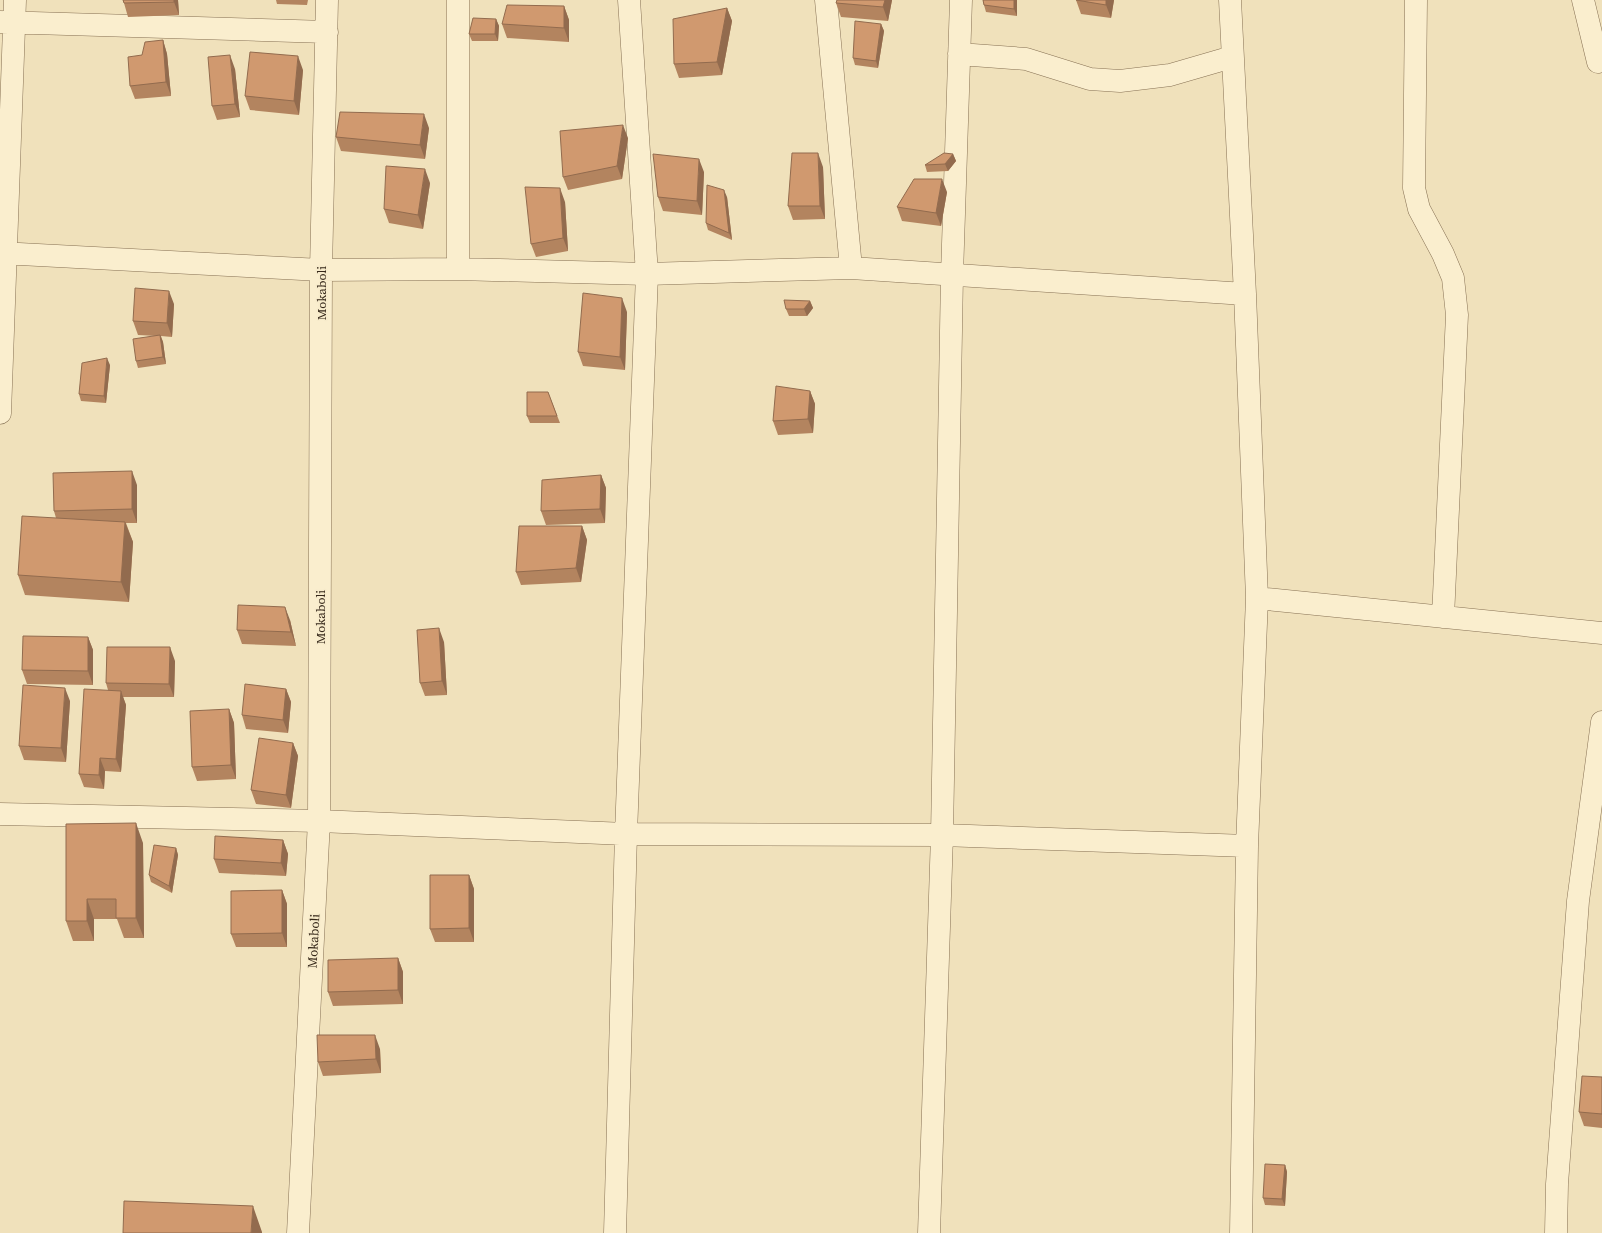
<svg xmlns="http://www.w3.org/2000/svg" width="1602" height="1233" font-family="'Source Serif 4',serif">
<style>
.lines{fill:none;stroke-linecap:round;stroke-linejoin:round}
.minor-casing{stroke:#877154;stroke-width:23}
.minor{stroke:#faeece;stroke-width:22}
.wall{fill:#b3845f}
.shaded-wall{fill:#926b4e}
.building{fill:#d0996f;stroke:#926b4e}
.labels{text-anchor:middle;stroke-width:3;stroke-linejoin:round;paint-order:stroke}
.street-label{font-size:13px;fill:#36281a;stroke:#f7ebcb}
</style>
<rect width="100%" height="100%" fill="#f0e1bb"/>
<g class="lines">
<g class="minor-casing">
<path id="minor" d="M826 0 851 268
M1230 0 1245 294 1257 598 1247 846 1241 1233
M1416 0 1414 188 1419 209 1443 254 1453 278 1457 315 1443 617
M1583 0 1598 62
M0 22 327 32
M959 54 1026 59 1090 79 1120 81 1170 75 1232 57
M0 253 321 270 458 269 647 274 851 268 1245 294
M458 269V0
M0 413 15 0
M1257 598 1602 633
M0 814 319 821 626 834 942 835 1247 846
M298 1233 319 821 321 270 327 0
M615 1233 626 834 647 274 629 0
M929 1233 942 835 952 275 961 0
M1556 1233 1557 1184 1578 901 1602 722"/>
</g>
<use href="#minor" class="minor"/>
</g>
<path class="wall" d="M123 0H178L179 15 128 17 124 3Z
M276 0H308L307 5 277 4Z
M837 0H892L888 21 841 17 836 3Z
M983 0H1017V16L986 12 984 5Z
M1076 0H1114L1111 18 1081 14Z
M564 6 569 20V42L507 38 502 24Z
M727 8 732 21 722 75 679 78 674 64Z
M496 19 499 26 498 41H472L469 34Z
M881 24 884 31 878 68 855 65 853 58Z
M163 40 167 54 171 96 135 99 130 86 142 55Z
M235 69 240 117 217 120 212 106Z
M303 70 299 115 250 110 245 96Z
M429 128 425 159 341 151 336 137Z
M628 138 622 179 568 190 563 177Z
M953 154 956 161 948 171 927 172 925 165Z
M823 167 825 219 793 220 788 206Z
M704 172 702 215 663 211 658 197Z
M430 183 423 229 389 223 384 209Z
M947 192 941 226 902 221 897 207Z
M727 197 732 240 708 230 706 223Z
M565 202 568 251 536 257 531 244Z
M810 301 813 308 807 316H789L786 309Z
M174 304 172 337 161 336 163 342 166 364 138 368 136 361 157 336 138 335 133 321Z
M627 312 625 370 583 366 578 352Z
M110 365 106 403 81 401 79 394Z
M810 391 815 404 813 433 778 435 773 421Z
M548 392 560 423H530L527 416Z
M601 475 606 488 605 523 546 525 541 511Z
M137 485V523H126L133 542 129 602 25 595 18 575 56 518 54 511Z
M582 526 587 540 581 582 521 585 516 572Z
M290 620 296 646 242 644 237 630Z
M88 637 93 650V685L27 684 22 670Z
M444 642 447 695 425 696 420 683Z
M175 661 174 697H123L126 705 121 772 105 771 104 789 84 787 79 774 108 690 106 683Z
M286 689 291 702 288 733 246 729 242 715Z
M70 701 66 762 24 760 19 746Z
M229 709 234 723 236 779 197 781 192 767Z
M293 743 298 756 291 808 256 804 251 790Z
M66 824 143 843 144 938H124L117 919H94V941H73L66 921Z
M283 840 288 854 286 876 219 873 214 859Z
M176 848 178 855 172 893 151 882 149 875Z
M469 875 474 889V942H435L430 929Z
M282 890 287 904V947H236L231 934Z
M398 958 403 972V1004L333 1006 328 992Z
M380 1049 381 1073 323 1076 318 1062Z
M1602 1077V1128L1584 1126 1579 1112Z
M1285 1165 1287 1172 1285 1206 1265 1205 1263 1198Z"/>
<path class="shaded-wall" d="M174 0H178L179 15 174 2Z
M885 0H892L888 21 883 7Z
M1014 0H1017V16L1014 9Z
M1106 0H1114L1111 18 1106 5Z
M564 6 569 20V42L564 28Z
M727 8 732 21 722 75 717 62Z
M496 19 499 26 498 41 495 34Z
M881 24 884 31 878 68 876 61Z
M163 40 167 54 171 96 166 82Z
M230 55 235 69 240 117 235 104Z
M298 56 303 70 299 115 294 101Z
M424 114 429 128 425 159 420 145Z
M623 125 628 138 622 179 617 166Z
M818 153 823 167 825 219 820 206Z
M953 154 956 161 948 171 945 164Z
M699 159 704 172 702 215 697 201Z
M425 169 430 183 423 229 418 215Z
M942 179 947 192 941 226 936 213Z
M560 188 565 202 568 251 563 238Z
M724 190 727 197 732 240 729 233Z
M169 291 174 304 172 337 167 323Z
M622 298 627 312 625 370 620 357Z
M810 301 813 308 807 316 804 309Z
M160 335 163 342 166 364 163 357Z
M107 358 110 365 106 403 104 396Z
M810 391 815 404 813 433 808 419Z
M132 471 137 485V523L132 509Z
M601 475 606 488 605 523 600 509Z
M125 522 133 542 129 602 121 582Z
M582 526 587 540 581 582 576 568Z
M285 607 290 620 296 646 291 632Z
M439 628 444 642 447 695 442 681Z
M88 637 93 650V685L88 671Z
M170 647 175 661 174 697 169 684Z
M65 688 70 701 66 762 61 748Z
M286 689 291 702 288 733 283 720Z
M121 691 126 705 121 772 116 759Z
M229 709 234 723 236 779 231 765Z
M293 743 298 756 291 808 286 795Z
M100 758 105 771 104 789 99 775Z
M136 823 143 843 144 938 136 918Z
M283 840 288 854 286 876 281 863Z
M176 848 178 855 172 893 169 886Z
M469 875 474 889V942L469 928Z
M282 890 287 904V947L282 933Z
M87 899 94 919V941L87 921Z
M398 958 403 972V1004L398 990Z
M375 1035 380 1049 381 1073 376 1059Z
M1285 1165 1287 1172 1285 1206 1282 1199Z
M253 1206 262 1232V1233H251Z"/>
<path class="building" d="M123 0H174V2L124 3Z
M837 0H885L883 7 836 3Z
M983 0H1014V9L984 5Z
M1076 0H1106V5Z
M507 5 564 6V28L502 24Z
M727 8 717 62 674 64 673 19Z
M473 18 496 19 495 34H469Z
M855 21 881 24 876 61 853 58Z
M163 40 166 82 130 86 128 57 142 55 145 42Z
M250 52 298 56 294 101 245 96Z
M230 55 235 104 212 106 208 57Z
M340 112 424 114 420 145 336 137Z
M623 125 617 166 563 177 560 131Z
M792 153H818L820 206H788Z
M944 153 953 154 945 164 925 165Z
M653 154 699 159 697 201 658 197Z
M386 166 425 169 418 215 384 209Z
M914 179H942L936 213 897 207Z
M707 185 724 190 729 233 706 223Z
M525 187 560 188 563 238 531 244Z
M135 288 169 291 167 323 133 321Z
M583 293 622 298 620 357 578 352Z
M784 300 810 301 804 309H786Z
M160 335 163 357 136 361 133 339Z
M107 358 104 396 79 394 82 363Z
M776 386 810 391 808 419 773 421Z
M527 392H548L557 416H527Z
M132 471V509L54 511 53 473Z
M601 475 600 509 541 511 542 480Z
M22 516 125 522 121 582 18 575Z
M519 526H582L576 568 516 572Z
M238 605 285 607 291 632 237 630Z
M439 628 442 681 420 683 417 630Z
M23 636 88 637V671L22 670Z
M107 647H170L169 684 106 683Z
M245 684 286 689 283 720 242 715Z
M23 685 65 688 61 748 19 746Z
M84 689 121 691 116 759 100 758 99 775 79 774Z
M229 709 231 765 192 767 190 711Z
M259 738 293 743 286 795 251 790Z
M136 823V918H116V899H87V921H66V824Z
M215 836 283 840 281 863 214 859Z
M154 845 176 848 169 886 149 875Z
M430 875H469V928L430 929Z
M282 890V933L231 934V891Z
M398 958V990L328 992V960Z
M317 1035H375L376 1059 318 1062Z
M1582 1076 1602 1077V1114L1579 1112Z
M1265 1164 1285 1165 1282 1199 1263 1198Z
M124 1201 253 1206 251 1233H123Z"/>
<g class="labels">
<g class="street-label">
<text transform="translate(321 293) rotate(-90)" y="5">Mokaboli</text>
<text transform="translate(320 617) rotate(-90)" y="5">Mokaboli</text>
<text transform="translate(313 941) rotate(-87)" y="5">Mokaboli</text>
</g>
</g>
</svg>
